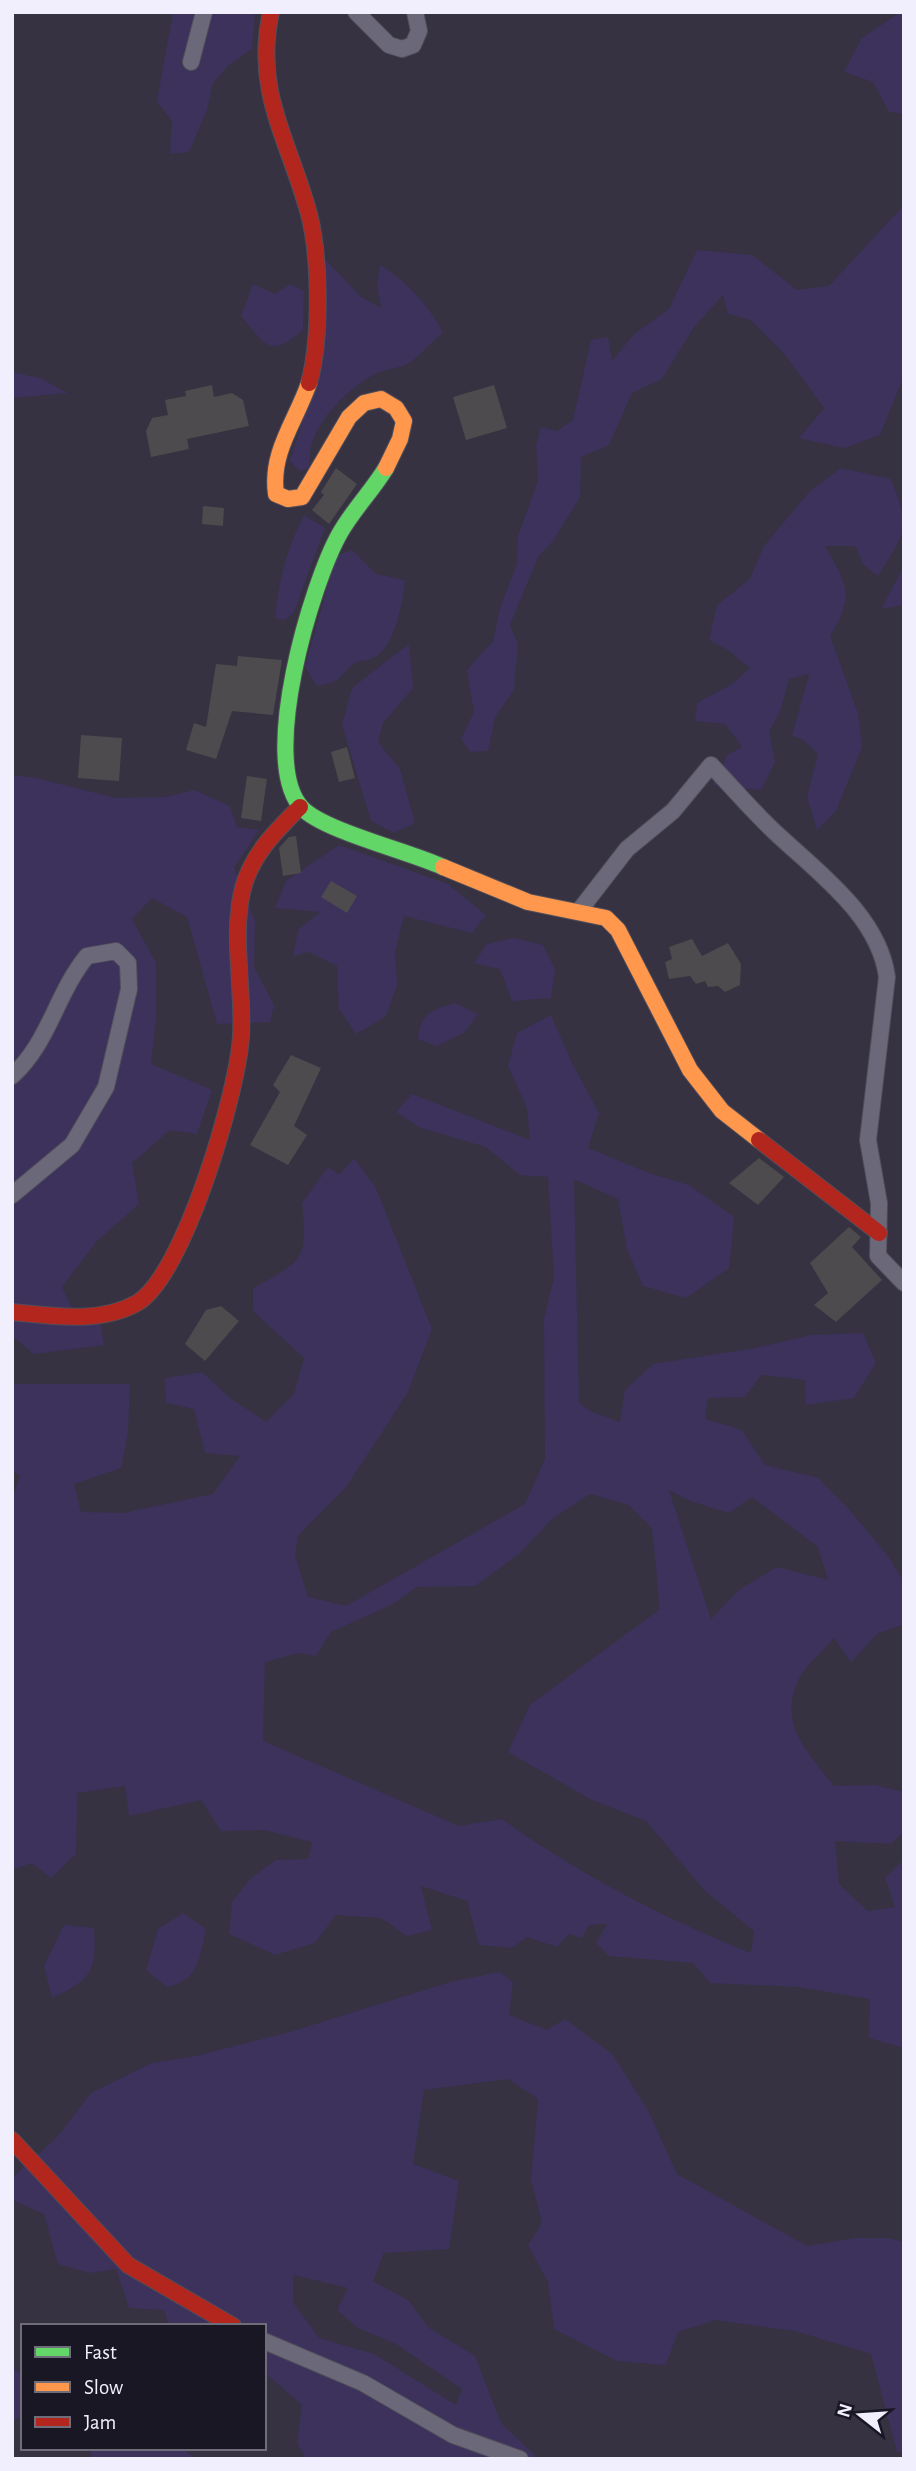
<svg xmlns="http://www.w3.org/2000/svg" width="916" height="2471" font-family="'Alegreya Sans',sans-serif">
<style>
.green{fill:#3c325c;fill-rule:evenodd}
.building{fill:#4d4b4d}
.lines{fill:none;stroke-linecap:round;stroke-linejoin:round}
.street-casing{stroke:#514e5a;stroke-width:18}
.fast-casing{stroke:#514e5a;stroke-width:18}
.slow-casing{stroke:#514e5a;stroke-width:18}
.jam-casing{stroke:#514e5a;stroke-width:18}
.street{stroke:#6b6879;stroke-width:16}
.fast{stroke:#63d668;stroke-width:16}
.slow{stroke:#ff974d;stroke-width:16}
.jam{stroke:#b3261e;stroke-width:16}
</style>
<rect width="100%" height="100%" fill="#363241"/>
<path class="green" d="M173 12H255L252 49 229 65 213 83 207 110 189 152 170 154 172 121 157 101Z
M900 12H904V114L889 112 873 82 844 72 861 39Z
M904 205V376L880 435 844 448 799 438 824 408 786 356 751 320 728 314 723 295 694 327 662 379 632 393 609 445 581 457 580 497 553 541 538 557 510 625 518 644 514 690 495 717 488 751 470 752 461 739 474 712 467 670 493 641 501 605 517 564 518 536 538 481 536 445 541 427 557 431 573 420 591 340 608 337 612 361 634 334 669 309 697 250 752 255 797 290 829 286Z
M326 260 361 297 381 308 377 285 380 265C409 283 426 303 443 332 432 342 422 353 411 362 401 369 386 368 375 374 343 392 305 429 310 468L299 471 290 460 300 430Z
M253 284 275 294 290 284 304 291 303 330C269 360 265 344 241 316Z
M12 372 40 378 68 393 12 398Z
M841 468 891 479C911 529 906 532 878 576L863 564 855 546H825C847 583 855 597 830 636L858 713 862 747 836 811 817 830 807 797 818 754 802 739 792 736 809 674 789 679 780 712 769 732 775 762 761 790 713 785 727 755 742 747 725 724 695 721 697 703 732 684 750 668 728 650 709 640 717 605 750 579 764 546 808 493Z
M304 515 325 528 294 612 285 620 275 619C279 581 286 550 304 515Z
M352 550 376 574 405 580C403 601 395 649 373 658 367 662 359 659 353 664 337 679 340 682 317 686L305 667 336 556Z
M904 566V605L881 609Z
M409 644 413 688 383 723 378 742 400 769 415 823 394 833 371 821 342 725 352 688Z
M12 775 36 778 116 798 165 797 194 790 230 806 237 827 259 830 234 868 255 921 254 967 274 1005 270 1022 217 1024 187 917 152 898 132 919 156 963V1019L151 1064 212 1090 197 1134 170 1130 132 1163 139 1204 97 1241 62 1287 79 1324 100 1322 104 1345 34 1354 12 1336Z
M339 845 448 884 486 915 472 933 404 916 395 952 397 985 386 1016 356 1034 339 1009 337 966 309 952 293 956 298 930 320 912 275 908 286 881Z
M513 938 543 945 555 969 551 998 512 1001 500 969 474 963 487 944Z
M455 1003 478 1014 464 1033 436 1046 418 1039C419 1014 433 1009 455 1003Z
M551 1015 572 1063 599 1113 588 1148 649 1173 689 1185 734 1217 729 1268 686 1298 643 1286 627 1249 618 1199 574 1179 579 1403 592 1412 620 1422 625 1390 653 1364 755 1348 811 1335 863 1333 876 1363 854 1398 806 1405 805 1380 761 1375 745 1397 708 1398 705 1419 742 1430 765 1465 818 1478 848 1508 888 1556 904 1582V1624L877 1634 851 1662 834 1638C824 1650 809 1662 801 1675 775 1722 807 1751 834 1786L874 1785 904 1792V1831L891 1844 835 1841 839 1884 868 1911 895 1907 885 1878 904 1859V2048L869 2038 870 1999 798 1987 710 1983 693 1963 609 1956 596 1943 607 1924 589 1925 582 1938 569 1934 557 1947 527 1937 512 1948 479 1945 467 1901 421 1886 432 1930 407 1936 381 1918 336 1915 315 1943 275 1955 229 1934 232 1902 250 1879 276 1860 308 1859 312 1842 264 1830 221 1831 201 1800 129 1816 125 1786 77 1793 76 1854 51 1878 32 1863 12 1870V1500L20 1475 12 1471V1384H130L128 1432 121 1468 74 1484 81 1512 123 1513 213 1494 240 1456 205 1453 194 1409 166 1403 165 1378 202 1372 230 1398 266 1422 294 1394 304 1358 253 1311V1288C303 1261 308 1261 302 1203L328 1167 339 1175 354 1158 376 1188 432 1329 408 1392 381 1434 346 1487 298 1536 295 1555 308 1597 346 1606 525 1504 545 1459 544 1319 554 1277 548 1177 520 1175 486 1147 421 1128 396 1112 412 1094 530 1140 527 1108 508 1066 517 1033ZM669 1490 690 1501 729 1513 752 1497 818 1547 828 1580 777 1567 740 1589 711 1619ZM590 1494 629 1505 652 1528 660 1609 530 1705 508 1752 592 1800 646 1821 704 1890 754 1931 751 1953C665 1919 577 1873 502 1819L459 1826 263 1741 265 1662 299 1653 316 1656 331 1632 393 1604 417 1587 475 1586 519 1554 552 1519Z
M183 1913 206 1929C199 1958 200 1980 167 1987L146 1970 158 1929Z
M64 1925 94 1928C97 1972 91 1980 52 1998L44 1966Z
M500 1972 513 1982 509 2015 547 2030 565 2019 612 2054 648 2110 677 2174 807 2246 855 2238H888L904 2242V2452H897L871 2354 795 2331 715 2320 678 2332 666 2365 617 2361 554 2329 548 2282 528 2245 542 2223 531 2179 538 2099 508 2079 424 2090 413 2164 459 2181 449 2249 384 2253 373 2281 408 2300 429 2328 475 2356 501 2423 539 2459H307L297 2444 302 2405 264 2372V2326H169L164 2310 129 2308 116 2269 90 2273 58 2264 44 2214 12 2200V2178L57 2137 91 2093 152 2063 196 2056 293 2031 450 1982ZM293 2275 348 2288 337 2310 358 2328 396 2344 462 2389 456 2405 374 2354 319 2338 293 2302Z
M12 2368 23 2374V2417L12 2420Z
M91 2448H181L197 2459H94L91 2458Z"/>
<path class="building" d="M212 385 214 397 232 393 243 400 249 426 187 439 189 449 151 457 146 431 152 418 168 415 165 400 186 396 185 391Z
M494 385 507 428 466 440 453 397Z
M336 468 357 484 329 524 312 510 324 495 321 492Z
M203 506 224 508 223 526 202 524Z
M238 656 282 660 273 715 232 711 216 759 186 750 194 723 206 727 216 664 237 666Z
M81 735 122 738 119 781 78 778Z
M347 747 355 778 339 782 331 752Z
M247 776 267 779 261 821 241 818Z
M296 836 301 873 283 876 279 848 289 837Z
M331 881 357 896 347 913 321 897Z
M692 939 702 956 728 943 741 964 740 985 725 992 718 986 708 987 705 981 696 984 690 976 669 979 665 962 672 959 669 947Z
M291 1055 321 1068 294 1126 307 1135 288 1165 250 1145 280 1092 273 1085Z
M759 1158 784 1177 758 1205 729 1183Z
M849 1227 861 1237 852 1247 882 1280 836 1322 814 1305 828 1293 810 1263Z
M221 1306 239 1321 205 1361 185 1344 206 1310Z"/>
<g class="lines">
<g class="street-casing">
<path id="street" d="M356 12 389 45 402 49 413 45 419 31 415 12
M191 62 204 12
M579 911 627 849 673 811 711 765C733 788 754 813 778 835 820 874 879 917 887 977L868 1140 879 1203 878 1256 904 1283
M12 1076C49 1043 56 994 87 956L116 951 128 963 129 989 106 1087 72 1145 12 1195
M264 2341 363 2383 453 2435 520 2459"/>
</g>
<g class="fast-casing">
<path id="fast" d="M386 468C372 491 353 510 340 533 312 582 258 762 302 808 324 831 408 851 443 867"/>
</g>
<g class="slow-casing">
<path id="slow" d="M309 383C296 421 270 452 276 494L288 499 302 497 349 417 364 403 381 399 396 408 404 421 400 439 386 468
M443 867 528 902 606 918 618 930 690 1070 722 1111 759 1140"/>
</g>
<g class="jam-casing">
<path id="jam" d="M271 12C253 94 291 143 310 218 320 261 321 340 309 383
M759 1140 879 1233
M12 1312C52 1316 100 1324 137 1303 184 1276 238 1091 241 1036 244 988 231 935 243 888 252 854 276 831 300 807
M12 2140 128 2265 233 2326"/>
</g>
<use href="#street" class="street"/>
<use href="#fast" class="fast"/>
<use href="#slow" class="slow"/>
<use href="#jam" class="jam"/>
</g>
<rect width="916" height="2471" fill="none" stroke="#f1effd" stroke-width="28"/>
<rect x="21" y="2324" width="245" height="126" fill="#191723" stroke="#6f6d7a" stroke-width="2"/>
<rect x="35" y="2347" width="35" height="10" fill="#63d668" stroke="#6f6d7a" stroke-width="2"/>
<text x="84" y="2359" font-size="21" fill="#f1effd">Fast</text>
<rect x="35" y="2382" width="35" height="10" fill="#ff974d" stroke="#6f6d7a" stroke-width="2"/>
<text x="84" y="2394" font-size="21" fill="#f1effd">Slow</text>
<rect x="35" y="2417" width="35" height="10" fill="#b3261e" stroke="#6f6d7a" stroke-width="2"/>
<text x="84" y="2429" font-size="21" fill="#f1effd">Jam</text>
<g transform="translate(860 2415) rotate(287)" stroke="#191723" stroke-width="5" paint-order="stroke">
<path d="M0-5L12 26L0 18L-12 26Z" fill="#f1effd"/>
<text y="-10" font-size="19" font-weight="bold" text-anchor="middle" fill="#f1effd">N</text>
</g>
</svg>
